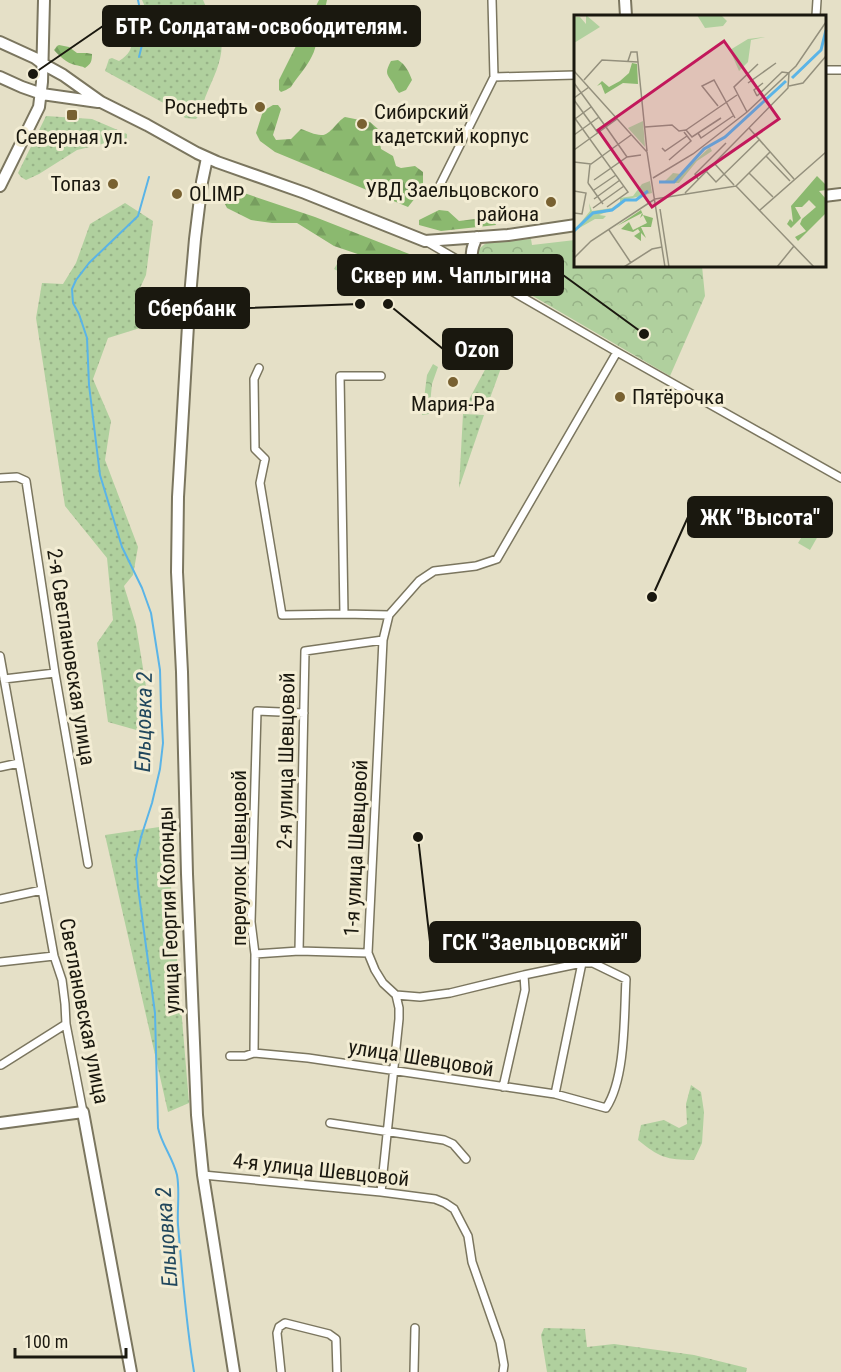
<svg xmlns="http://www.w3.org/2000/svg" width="841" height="1372" font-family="'Roboto Condensed',sans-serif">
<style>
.grass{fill:url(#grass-dots)}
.forest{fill:url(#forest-firs)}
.park{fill:url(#park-crowns)}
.pitch{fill:#b0d09e}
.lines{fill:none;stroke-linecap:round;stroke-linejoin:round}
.stream{stroke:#5ab4e7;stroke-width:2}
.street-casing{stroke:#7b765f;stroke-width:10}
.secondary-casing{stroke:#7b765f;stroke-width:14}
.street{stroke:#fff;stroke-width:7}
.secondary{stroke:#fff;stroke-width:10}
.poi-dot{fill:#786131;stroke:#f3edd4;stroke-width:2}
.labels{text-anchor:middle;stroke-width:6;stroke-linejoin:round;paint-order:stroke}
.poi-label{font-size:21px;fill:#1a180f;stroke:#f3edd4;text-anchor:end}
.street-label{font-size:21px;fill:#1a180f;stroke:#f3edd4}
.water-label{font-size:22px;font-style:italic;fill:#21475d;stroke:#f3edd4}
.inset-river{fill:none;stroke:#5ab4e7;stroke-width:3}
.inset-road{fill:none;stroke:#94907d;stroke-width:1.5}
.view{fill:#c2185b;fill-opacity:0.15;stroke:#c2185b;stroke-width:3}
.inset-edge{fill:none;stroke:#1a180f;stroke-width:3}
.leader{fill:none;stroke:#1a180f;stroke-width:2}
.callout-dot{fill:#1a180f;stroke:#f3edd4;stroke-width:2}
.callout{fill:#1a180f;stroke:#1a180f;stroke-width:2}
.callout-label{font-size:22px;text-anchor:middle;font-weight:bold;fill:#fff}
</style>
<defs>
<pattern id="grass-dots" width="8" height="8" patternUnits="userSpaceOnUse" patternTransform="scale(1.5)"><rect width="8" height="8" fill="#b0d09e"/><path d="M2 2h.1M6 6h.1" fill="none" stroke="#97b287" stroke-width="1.8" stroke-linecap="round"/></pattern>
<pattern id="forest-firs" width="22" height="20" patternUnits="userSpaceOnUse" patternTransform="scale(1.5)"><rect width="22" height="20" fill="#8bb96f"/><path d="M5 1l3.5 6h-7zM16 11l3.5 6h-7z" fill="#779e5f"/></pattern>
<pattern id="park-crowns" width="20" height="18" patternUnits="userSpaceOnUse" patternTransform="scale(1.5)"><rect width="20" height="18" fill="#b0d09e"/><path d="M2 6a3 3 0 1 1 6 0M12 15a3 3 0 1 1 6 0" fill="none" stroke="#97b287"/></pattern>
</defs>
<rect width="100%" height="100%" fill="#e5e0c7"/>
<path class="grass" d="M142 0H203C207 10 213 20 218 30 228 50 215 74 207 93 202 103 204 111 196 119L185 118 180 112 105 71 109 59 112 58 119 61C141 47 124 40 138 26L149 29 151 20Z
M46 116 92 119 127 134V138L77 150 39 174 26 180 21 177 18 173Z
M125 203 153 221 146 275 135 299 140 328 108 338 93 379 111 421 105 460 138 547 133 575 124 586 136 625 147 693 140 731 108 722 97 643 113 620 107 558 65 506 36 318 42 283 63 284 76 263 90 224Z
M495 351 505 357 486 409 465 407Z
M463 414 484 415 459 488Z
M166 826 189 1103 168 1112 105 835Z
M691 1085 701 1092 704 1112 702 1143 694 1160C666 1160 659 1157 638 1140L641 1125 664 1120 679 1128 687 1124 686 1104Z
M544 1328 585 1329 587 1347 614 1344 694 1355 747 1368 746 1372H547L541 1335Z"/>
<path class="forest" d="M319 0H327L325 9 331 14 354 17 356 18V21C347 27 332 20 325 26 316 34 317 47 312 56 307 67 297 77 291 87L286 90 281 92 279 90V80Z
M59 45 69 47 77 53H87L92 54C92 61 91 64 85 68 82 66 79 66 75 65 67 63 59 56 54 50L57 46Z
M398 60C406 65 409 72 412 80L406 90 399 93C397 91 395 88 394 85 387 74 384 74 391 61Z
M273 105H278L281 109 273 135 276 140 291 139 301 129C307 131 315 135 321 135 330 136 337 121 345 117L370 122 378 129 381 149 393 156 396 166 401 168 415 166 423 172V188L408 207 275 152 260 141 256 133 263 111Z
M229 188 315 217 422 259 417 268 396 267 334 246 297 223H272L251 220 227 208 222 198Z
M439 210 448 211 459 221 483 218 493 219 496 225 441 231 419 225V220Z"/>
<path class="park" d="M531 239 532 245 575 240 576 266H702L705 296 670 376 478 264 477 254 478 250 486 243Z
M340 259 375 274 368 287 334 269Z
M433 364 438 367 432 384 429 414 422 415 427 375Z"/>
<path class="pitch" d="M811 522 822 529 810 550 798 543Z"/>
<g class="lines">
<path class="stream" d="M138 0 145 33 139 57
M149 177 138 216 89 263 76 280 72 289 73 303 79 314 87 338 89 385 100 475 122 547 142 588 151 613 160 670 161 707 163 743 160 769 152 803 141 837 136 859 138 887 155 1013 158 1128C162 1145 173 1158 177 1175 180 1191 177 1209 178 1225 182 1274 186 1323 194 1372"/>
<g class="street-casing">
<path id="street" d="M816 16 817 0
M824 70H841
M494 77 576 75
M440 185 494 77 492 0
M427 242 617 352 841 478
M259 368 254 379 255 449 265 459 260 483 282 615 344 614 389 615
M0 478 17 477 26 481 55 673 88 864
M344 614 340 376H381
M0 656 54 956 62 980 65 1004 66 1024 83 1112
M4 679 55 673
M0 767 19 763
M0 899 42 890
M299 951 305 651 383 640
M255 954 299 951 368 953
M0 962 54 956
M254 1053 255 954 251 922 257 711 304 713
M230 1056H245L254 1053 308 1058 555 1094 606 1108C626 1078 624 1015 626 979L593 963H582L524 975 450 993 420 997 396 995
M1 1065 66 1024
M503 1087 525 990 524 975
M555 1094 582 963
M330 1123 444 1140 453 1144 466 1159
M203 1175 381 1192 435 1199 445 1203 454 1209 468 1236 472 1262 500 1342 504 1365 503 1372
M381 1192 399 1019V1008L396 995 383 983 375 970 368 953 383 640 389 615 419 581 434 571 476 566 497 559 617 352
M281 1372 277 1333 279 1327 285 1323 329 1334 336 1339 337 1372
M414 1372 415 1328"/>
</g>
<g class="secondary-casing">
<path id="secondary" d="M625 0 626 16
M0 42 35 58 43 64 63 75 101 102 147 125 197 153 217 162 305 193 425 241 508 235 576 225
M0 77 22 87 42 94 98 102
M207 158 202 182 195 239 189 308 178 497 177 572 182 672 187 874 197 1115 203 1175 234 1372
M0 186 39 107 42 82 44 0
M824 196 841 194
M475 269C470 257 471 249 477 237
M0 1123 83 1112 131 1372"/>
</g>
<use href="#street" class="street"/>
<use href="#secondary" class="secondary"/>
</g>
<g class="poi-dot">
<circle cx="260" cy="107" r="6"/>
<rect x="66" y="109" width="12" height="12" rx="3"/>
<circle cx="362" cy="124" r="6"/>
<circle cx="113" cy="184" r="6"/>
<circle cx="177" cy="194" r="6"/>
<circle cx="551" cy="202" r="6"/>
<circle cx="453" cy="382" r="6"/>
<circle cx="620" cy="397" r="6"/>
</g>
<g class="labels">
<g class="poi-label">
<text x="248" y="114">Роснефть</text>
<text x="374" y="119" text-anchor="start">Сибирский<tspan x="374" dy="24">кадетский корпус</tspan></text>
<text x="72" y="144" text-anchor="middle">Северная ул.</text>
<text x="101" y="191">Топаз</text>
<text x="539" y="197">УВД Заельцовского<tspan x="539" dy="24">района</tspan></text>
<text x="189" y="201" text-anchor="start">OLIMP</text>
<text x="632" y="404" text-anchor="start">Пятёрочка</text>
<text x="453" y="411" text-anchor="middle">Мария-Ра</text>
</g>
<g class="street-label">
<text transform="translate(71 657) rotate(81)" y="7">2-я Светлановская улица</text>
<text transform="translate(286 761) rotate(-89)" y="7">2-я улица Шевцовой</text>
<text transform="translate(356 848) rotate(-87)" y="7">1-я улица Шевцовой</text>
<text transform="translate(239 858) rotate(-90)" y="7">переулок Шевцовой</text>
<text transform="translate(169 910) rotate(-92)" y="7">улица Георгия Колонды</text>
<text transform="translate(84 1011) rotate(79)" y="7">Светлановская улица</text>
<text transform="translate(421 1058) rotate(9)" y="7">улица Шевцовой</text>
<text transform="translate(321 1170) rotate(6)" y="7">4-я улица Шевцовой</text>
</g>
<g class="water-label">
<text transform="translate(143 722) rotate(-89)" y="8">Ельцовка 2</text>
<text transform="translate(166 1237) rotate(-94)" y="8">Ельцовка 2</text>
</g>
</g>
<g transform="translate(574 15)">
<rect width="252" height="252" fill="#e5e0c7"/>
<path d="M12 0 26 12 0 28V2H6L12 9ZM123 0H147L153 6 149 11 131 13ZM191 22 177 25 174 47 165 56 156 35 174 24ZM136 132 138 136 123 146 105 168H89L99 158 107 159ZM76 166 78 178 51 185 45 192 25 200 32 201 29 204H21L0 216 16 196 15 188 18 196 38 193 46 189V183L59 181 68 169Z" fill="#b0d09e"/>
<path d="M58 48 63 49 64 69 49 68 31 79 27 69 23 71 28 66 35 72 46 66 55 58ZM243 161 251 169 252 175 245 176 252 184V198L224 226 221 222 232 216 226 209 228 204 242 192 235 185 228 192H221L227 203 217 213 213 209 216 204 219 207 217 191ZM67 195 69 200 79 203 77 212H67L72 223 67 218V226L60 221 66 217 64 214 59 217 47 214 55 207 59 215 73 208 69 200 66 203 68 198 43 211Z" fill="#8bb96f"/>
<path d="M69 106 71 132 54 113Z" fill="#b0d09e"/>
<path class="inset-river" d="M218 63 247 35 252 15M85 167H100L130 134 151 122 212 66M0 216 19 198 38 195 51 185H62L74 176"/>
<path class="inset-road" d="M54 46 57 37H63L73 136M0 56 73 137 91 252M10 65 28 45 64 47M0 68 32 112M174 68 202 48M215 71 229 68 252 41M183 81 180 75 189 68M0 83 15 72M0 85 24 118M144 91 128 71 140 65 161 103M173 97 160 72 184 49M0 102 54 177 33 192M1 104 17 92M32 112 53 142M71 112 98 110 105 116 112 115M175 113 220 164M112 115 163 80M112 115 118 122 147 103M124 118 127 123 159 101M0 120 25 102M88 133 91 136 113 121M0 135 43 104M192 141 216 166M95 145 117 126 110 117M0 147 17 149 57 120M140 148 160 170M132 156 142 167 186 124M175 158 199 182M79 163 119 139 173 97 222 51 252 7M124 164 121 159 152 128M20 165 53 142 67 140M14 168 29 189M14 168 16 149M162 171 196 137M20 175 42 160M0 176 12 178 8 199 0 198M111 178 214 73 215 58 208 57 183 81M20 184 46 165M81 184 162 171 240 252M19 193 50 171M86 194 95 252M186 195 252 137M35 215 57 248M0 243 17 226 81 184M50 252 78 234 88 232M203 252 220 231"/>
<path class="view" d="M150 26 205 104 78 192 24 115Z"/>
<rect width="252" height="252" class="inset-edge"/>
</g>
<path class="leader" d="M33 74L103 26M644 334L563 275M360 304L249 308M388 304L443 349M652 597L688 517M418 837L430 942"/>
<g class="callout-dot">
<circle cx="33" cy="74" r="6"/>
<circle cx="644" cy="334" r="6"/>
<circle cx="360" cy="304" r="6"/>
<circle cx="388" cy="304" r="6"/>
<circle cx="652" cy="597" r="6"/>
<circle cx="418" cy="837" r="6"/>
</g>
<g class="callout">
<rect x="103" y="6" width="317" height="40" rx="6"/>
<rect x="338" y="255" width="225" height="40" rx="6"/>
<rect x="136" y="288" width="113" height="40" rx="6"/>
<rect x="443" y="329" width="69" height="40" rx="6"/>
<rect x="688" y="497" width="144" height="40" rx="6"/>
<rect x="430" y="922" width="210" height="40" rx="6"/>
</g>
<g class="callout-label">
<text x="262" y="34">БТР. Солдатам-освободителям.</text>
<text x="451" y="283">Сквер им. Чаплыгина</text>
<text x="192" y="316">Сбербанк</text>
<text x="477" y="357">Ozon</text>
<text x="760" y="525">ЖК "Высота"</text>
<text x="535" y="950">ГСК "Заельцовский"</text>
</g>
<path d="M15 1348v9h111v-9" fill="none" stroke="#1a180f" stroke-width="3"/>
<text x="24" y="1348" font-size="18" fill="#1a180f" stroke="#f3edd4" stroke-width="4.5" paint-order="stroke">100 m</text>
</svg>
